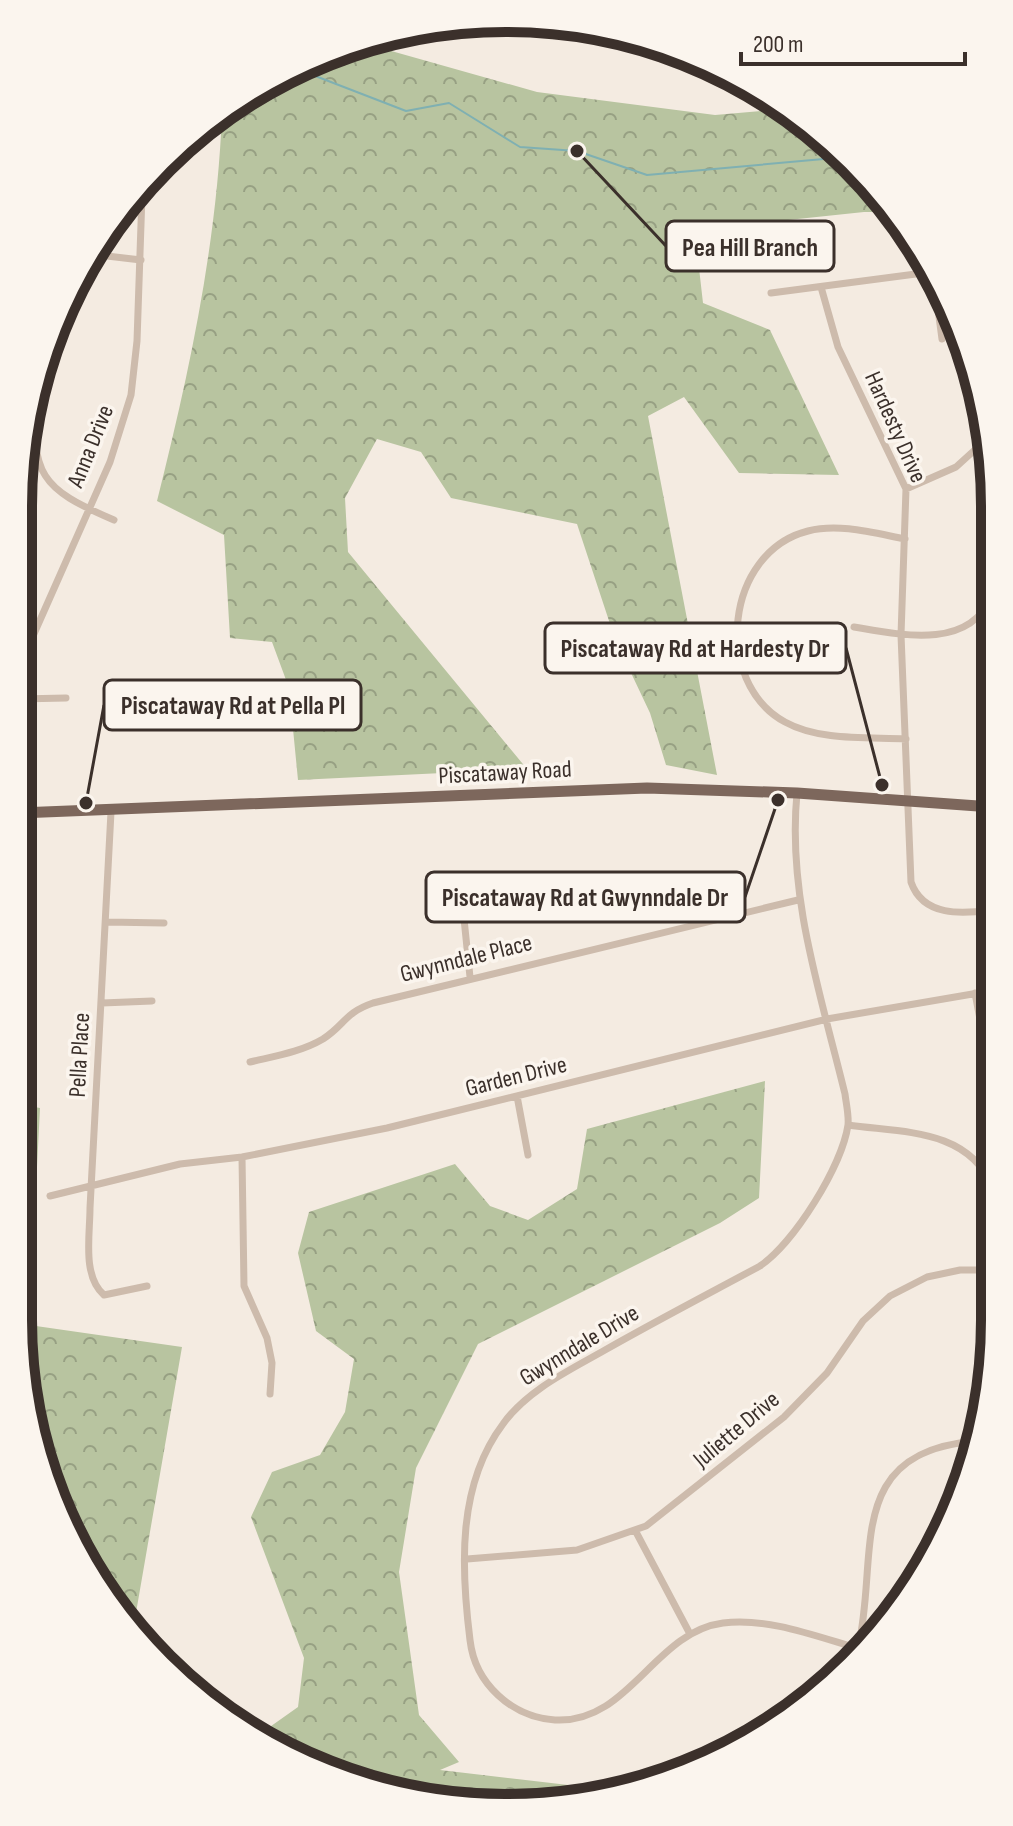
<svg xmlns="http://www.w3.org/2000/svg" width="1013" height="1826" font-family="'Sofia Sans Condensed',sans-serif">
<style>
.forest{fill:url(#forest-crowns)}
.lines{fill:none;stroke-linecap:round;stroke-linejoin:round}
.stream{stroke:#7fb0b2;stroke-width:2}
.minor{stroke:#cdbbac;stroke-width:7}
.primary{stroke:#7d675c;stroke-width:11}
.labels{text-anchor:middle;stroke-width:7;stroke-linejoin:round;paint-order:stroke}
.street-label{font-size:24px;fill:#3b302b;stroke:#fbf5ee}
.rim{fill:none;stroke:#3b302b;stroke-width:10}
.leader{fill:none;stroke:#3b302b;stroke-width:3}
.callout-dot{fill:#3b302b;stroke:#fbf5ee;stroke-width:3}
.callout{fill:#fbf5ee;stroke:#3b302b;stroke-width:3}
.callout-label{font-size:26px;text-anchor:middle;font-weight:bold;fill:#3b302b}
</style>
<defs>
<pattern id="forest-crowns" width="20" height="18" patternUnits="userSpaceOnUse" patternTransform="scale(2)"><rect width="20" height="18" fill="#b8c4a0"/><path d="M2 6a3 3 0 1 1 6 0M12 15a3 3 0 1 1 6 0" fill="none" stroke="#97a083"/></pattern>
</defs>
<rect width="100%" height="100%" fill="#f4ebe1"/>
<path class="forest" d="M363 43 537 92 715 115 784 109 852 161 894 212H864L749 224 699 268 703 303 770 330 839 475 739 473 684 397 648 416 717 775 666 765 650 713 615 639 577 524 451 498 421 452 377 439 345 498 348 552 527 769 298 780 289 688 272 642 230 638 224 535 157 501C189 374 217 244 222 113Z
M765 1081 759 1198 720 1223 478 1344 416 1468 399 1572 419 1715 459 1762 440 1770 611 1790 538 1807 380 1791 257 1736 298 1707 304 1658 251 1517 272 1472 320 1455 345 1412 354 1359 316 1331 298 1253 309 1212 455 1164 490 1206 528 1220 577 1189 587 1129Z
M18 1104 40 1108 29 1325 182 1347 133 1630 119 1616 44 1476 18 1319Z"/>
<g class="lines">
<path class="stream" d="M305 72 406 111 449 103 520 147 577 151 647 175 846 157"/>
<path class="minor" d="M556 23 583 35 618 38
M189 142 194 141
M90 254 141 260
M934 279 942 339
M821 287 838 347 906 489 901 635 911 882C923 917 962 914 992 910
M771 293 931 272
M35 395C32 475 39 488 114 520
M906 489 956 467 989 437
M905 539C874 533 839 523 808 531 725 552 712 682 785 722 819 741 868 737 906 739
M980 618 992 627
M854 627C901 635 969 650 991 597
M19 699 66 698
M21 699 29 645 110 462 131 395 137 341 142 195
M797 793C787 896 821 995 845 1094 846 1103 849 1115 848 1125 842 1166 794 1243 760 1266 708 1294 656 1321 605 1350 570 1370 527 1390 503 1424 457 1485 461 1568 470 1640 475 1684 512 1717 555 1720 629 1724 654 1632 723 1623 767 1617 818 1637 860 1649
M111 812 90 1208C90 1235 82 1276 104 1295L147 1286
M460 880 470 977
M107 922 164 923
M975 993 987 1056
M102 1003 152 1001
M250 1062C275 1056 301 1052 323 1039 345 1025 344 1013 373 1003L798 900
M517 1096 528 1155
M848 1125C903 1133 967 1128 993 1187
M242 1157 244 1286 267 1338 272 1363 270 1394
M50 1196 180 1164 242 1157 387 1128 827 1019 990 991
M636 1532 690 1634
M467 1559 577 1550 646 1526 784 1417 827 1373 863 1321 890 1296 927 1277 960 1270H994
M858 1648C880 1558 841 1452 976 1441"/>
<path class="primary" d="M19 813 647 788 797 793 992 807"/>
</g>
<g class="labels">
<g class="street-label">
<text transform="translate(896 427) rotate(66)" y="8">Hardesty Drive</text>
<text transform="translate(90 446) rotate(-68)" y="8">Anna Drive</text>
<text transform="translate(505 772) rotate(-3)" y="8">Piscataway Road</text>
<text transform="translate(466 958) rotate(-14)" y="8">Gwynndale Place</text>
<text transform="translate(79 1055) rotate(-87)" y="8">Pella Place</text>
<text transform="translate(516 1076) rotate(-14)" y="8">Garden Drive</text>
<text transform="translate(579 1345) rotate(-31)" y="8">Gwynndale Drive</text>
<text transform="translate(736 1429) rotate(-40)" y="8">Juliette Drive</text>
</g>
</g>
<path d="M0 0H1013V1826H0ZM506 32H507A474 474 0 0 1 981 506V1320A474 474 0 0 1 507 1794H506A474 474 0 0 1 32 1320V506A474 474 0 0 1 506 32Z" fill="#fbf5ee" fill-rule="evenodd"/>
<path class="rim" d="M506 32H507A474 474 0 0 1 981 506V1320A474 474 0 0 1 507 1794H506A474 474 0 0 1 32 1320V506A474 474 0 0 1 506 32Z"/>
<path class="leader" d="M577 151L666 246M882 785L846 648M86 803L104 705M778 800L745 897"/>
<g class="callout-dot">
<circle cx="577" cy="151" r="8"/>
<circle cx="882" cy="785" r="8"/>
<circle cx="86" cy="803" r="8"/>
<circle cx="778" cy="800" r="8"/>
</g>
<g class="callout">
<rect x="666" y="221" width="168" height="50" rx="8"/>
<rect x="545" y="623" width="301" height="50" rx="8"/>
<rect x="104" y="680" width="257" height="50" rx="8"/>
<rect x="426" y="872" width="319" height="50" rx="8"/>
</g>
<g class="callout-label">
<text x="750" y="256">Pea Hill Branch</text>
<text x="695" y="657">Piscataway Rd at Hardesty Dr</text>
<text x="233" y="714">Piscataway Rd at Pella Pl</text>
<text x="585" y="906">Piscataway Rd at Gwynndale Dr</text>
</g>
<path d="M741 52v12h224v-12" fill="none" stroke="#3b302b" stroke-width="4"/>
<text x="753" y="52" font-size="24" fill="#3b302b" stroke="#fbf5ee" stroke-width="6" paint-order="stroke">200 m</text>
</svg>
